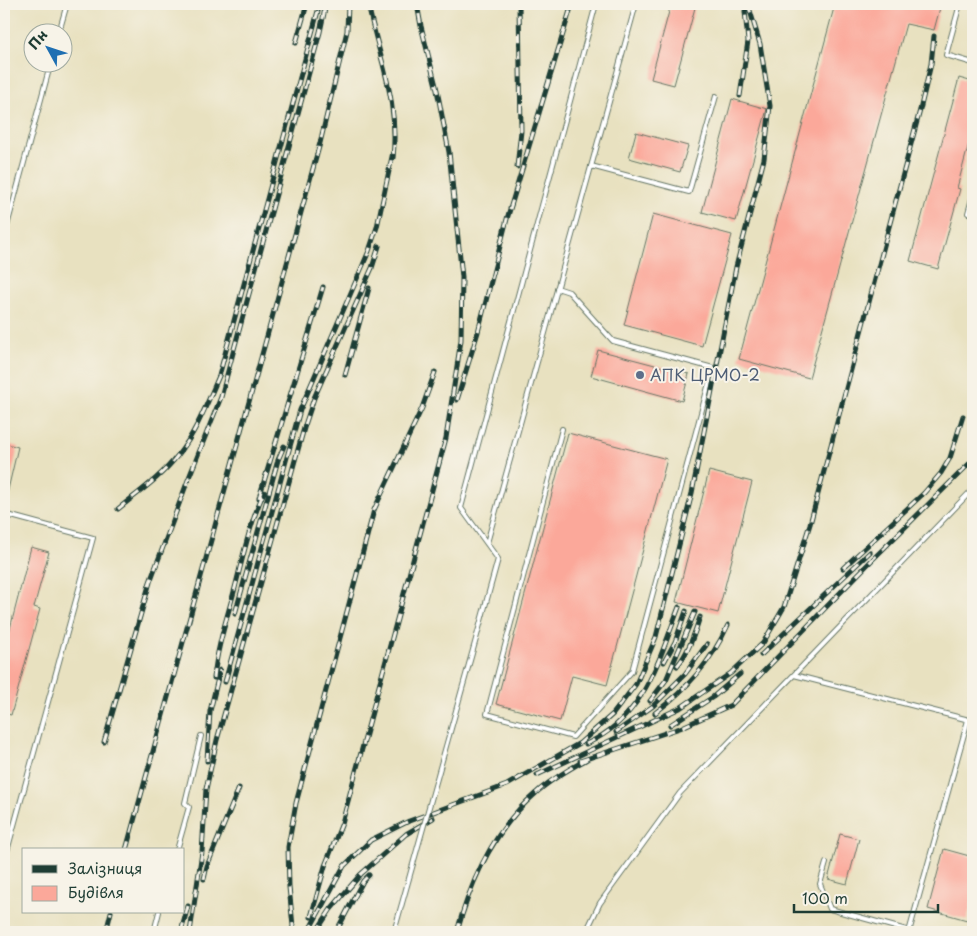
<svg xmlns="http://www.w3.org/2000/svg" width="977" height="936" font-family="'Playpen Sans',sans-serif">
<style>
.building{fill:#fba89a}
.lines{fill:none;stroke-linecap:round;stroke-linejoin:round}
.service-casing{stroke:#657665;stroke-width:6}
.service{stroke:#fff;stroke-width:4}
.rail-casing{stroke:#1f3d34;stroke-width:5}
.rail{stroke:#f7f3e8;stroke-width:3;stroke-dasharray:9;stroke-linecap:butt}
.service-bridge-casing{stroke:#657665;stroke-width:6;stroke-linecap:butt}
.service-bridge{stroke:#fff;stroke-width:4}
.service-dot{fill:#5c6f8a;stroke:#f7f3e8;stroke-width:2}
.labels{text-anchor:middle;stroke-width:4;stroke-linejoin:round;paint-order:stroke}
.service-label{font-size:16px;fill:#4e5e75;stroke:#f7f3e8;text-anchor:start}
</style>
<rect width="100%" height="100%" fill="#f7f3e8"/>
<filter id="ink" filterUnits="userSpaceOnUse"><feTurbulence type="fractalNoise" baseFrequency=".02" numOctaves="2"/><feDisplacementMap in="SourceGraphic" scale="10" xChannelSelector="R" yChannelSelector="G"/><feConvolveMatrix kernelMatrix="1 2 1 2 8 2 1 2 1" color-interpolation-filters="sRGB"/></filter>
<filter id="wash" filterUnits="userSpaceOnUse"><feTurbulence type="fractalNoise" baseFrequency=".0096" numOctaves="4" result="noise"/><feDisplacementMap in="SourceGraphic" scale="20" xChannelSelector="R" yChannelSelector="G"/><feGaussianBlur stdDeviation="1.12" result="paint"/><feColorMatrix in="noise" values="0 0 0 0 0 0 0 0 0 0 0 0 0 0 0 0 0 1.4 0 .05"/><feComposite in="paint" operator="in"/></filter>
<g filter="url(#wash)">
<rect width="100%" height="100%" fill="#e8e1c0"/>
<g id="blocks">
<path class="building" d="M671 4H696L674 85 651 79Z
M835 4H941L934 30 906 24 809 378 739 359Z
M959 78 973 82V128L957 188 960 189 938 269 910 261Z
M732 99 767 109 736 221 702 212Z
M636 132 688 146 680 172 629 158Z
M653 214 732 235 702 346 624 325Z
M598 350 689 374 682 401 591 376Z
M568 433 667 459 607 685 572 676 560 721 496 704Z
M4 443 18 447 7 494H4Z
M709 471 752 482 718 613 676 602Z
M31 547 49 552 34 607 40 609 11 715 4 713V652Z
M840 834 859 839 847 884 828 879Z
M944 849 973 857V897L967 920 928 909Z"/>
</g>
</g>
<g filter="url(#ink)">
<use href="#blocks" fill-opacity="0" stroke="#657665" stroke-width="1"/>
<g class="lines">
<g class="service-casing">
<path id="service" d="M454 4H456
M960 4 946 55 973 63
M59 32 67 4
M591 166 689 192 716 96
M973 195 968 213 973 215
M4 237 51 62
M557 288 569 292 613 341 713 368 632 671 573 737 487 714 562 429
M4 514 93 538 4 862
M487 543 636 4
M478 632 498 559 461 508 596 4
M794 675 973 721
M177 850 189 807 185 803 201 736
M826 863 820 884 830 909 910 931
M154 932 159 912
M586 932 600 903 680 793 973 489
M909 932 968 720"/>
</g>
<use href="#service" class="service"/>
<g class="rail-casing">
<path id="rail" d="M368 4C379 59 399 99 393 158
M296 43 307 4
M740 96 748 41 745 11
M517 167 521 131 519 4
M345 375 369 288
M457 400 478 332 507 219 572 4
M259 498 323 287
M118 509C139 492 162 476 178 455 197 431 207 403 219 376L318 11
M843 568 924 493 941 473 950 458 963 416
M235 614 278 460 284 446
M761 655 870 552
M664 662 675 642 686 611
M677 666C689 652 694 634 700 617
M214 678C217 647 227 618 235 588 243 556 250 523 264 492
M225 682 300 410 369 251 377 227 393 152
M650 701 666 680 695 612
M655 713C688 688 711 662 728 625
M670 725 713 697 740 674
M616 732 653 706 685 674 707 644
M104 742 150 582 188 480 221 397 320 32 326 4
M586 744C644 718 658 662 679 607
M207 761 210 711 220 670
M580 761 680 728 731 705 871 561 973 460
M537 775 680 708 731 673 763 643 784 607 810 524 920 110 931 64 934 36
M126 850 320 143 347 31 348 4
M204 879 207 866 239 788
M311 917 325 866 342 823 446 438 461 340 462 277 449 152 437 90 421 26 417 4
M106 932 111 912
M181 932 188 906
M190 932 202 852 206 789 217 740 304 428 314 398 372 268 379 246
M292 932 293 926 289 887 288 847 296 803 374 510 422 408 435 372
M308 932 344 866 371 840 409 821 507 785 580 743 613 714 636 684 656 637 692 493 736 267 764 159 770 106 760 44 748 4
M316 932 331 909 361 874 406 834 433 818
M336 932 363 881 369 875
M457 932C471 880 494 829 536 793 551 779 570 769 587 759"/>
</g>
<use href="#rail" class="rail"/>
<g class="service-bridge-casing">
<path id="service-bridge" d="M394 932 478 632"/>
</g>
<use href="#service-bridge" class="service-bridge"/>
</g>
</g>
<circle class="service-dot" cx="640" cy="375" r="5"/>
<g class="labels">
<g class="service-label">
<text x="650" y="381">АПК ЦРМО-2</text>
</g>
</g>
<rect width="977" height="936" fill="none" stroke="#f7f3e8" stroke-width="20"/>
<rect x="22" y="848" width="162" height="65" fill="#f7f3e8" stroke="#a1aaa0"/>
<rect x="32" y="865" width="25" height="8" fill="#1f3d34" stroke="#a1aaa0"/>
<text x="68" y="874" font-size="15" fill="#1f3d34">Залізниця</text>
<rect x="32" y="886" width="25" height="15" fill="#fba89a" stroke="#a1aaa0"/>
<text x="68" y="898" font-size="15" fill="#1f3d34">Будівля</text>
<g transform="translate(48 48) rotate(310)"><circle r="24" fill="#f7f3e8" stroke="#a1aaa0"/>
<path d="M0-4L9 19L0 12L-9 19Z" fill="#1f6fb2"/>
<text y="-8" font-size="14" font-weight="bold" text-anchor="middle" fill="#1f3d34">Пн</text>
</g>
<path d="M794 904v8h144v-8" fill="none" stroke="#1f3d34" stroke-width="2.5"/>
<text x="802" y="904" font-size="15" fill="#1f3d34" stroke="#f7f3e8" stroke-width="4" paint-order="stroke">100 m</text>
</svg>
